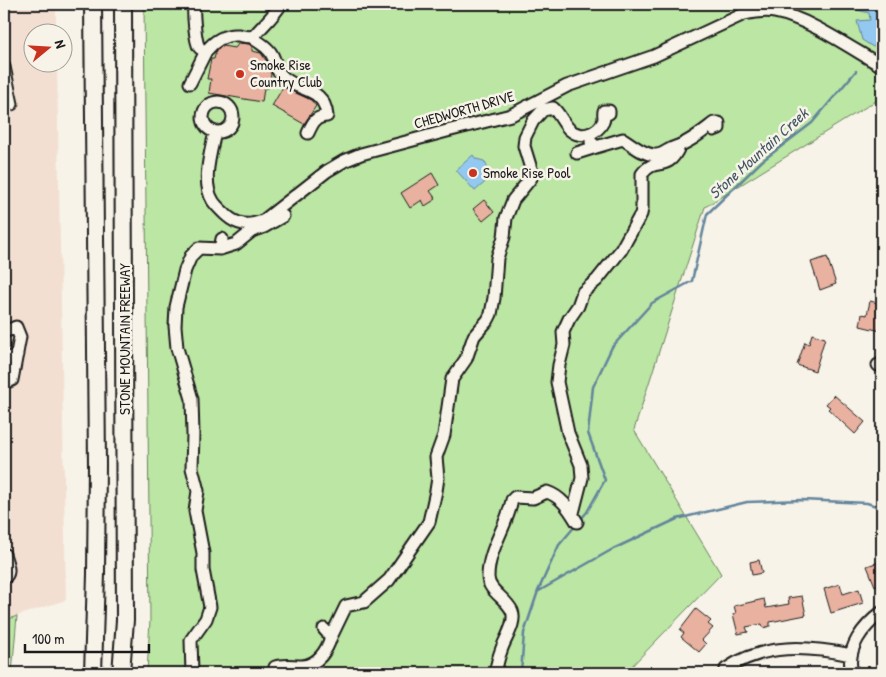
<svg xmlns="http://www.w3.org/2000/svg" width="886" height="677" font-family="'Patrick Hand',sans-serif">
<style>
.built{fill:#f3dfd2}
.green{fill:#bbe6a3;stroke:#6c8160}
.water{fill:#93c9f1;stroke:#63849c}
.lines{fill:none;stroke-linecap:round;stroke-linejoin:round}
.stream{stroke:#63849c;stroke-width:2.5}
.building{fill:#e9b19f;stroke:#1c1c1c}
.minor-casing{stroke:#1c1c1c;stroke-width:15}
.highway-casing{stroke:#1c1c1c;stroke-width:20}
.minor{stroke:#f7f3e8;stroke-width:11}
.highway{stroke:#f7f3e8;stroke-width:16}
.poi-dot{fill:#c8321e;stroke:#f7f3e8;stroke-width:2}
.labels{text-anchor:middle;stroke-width:5;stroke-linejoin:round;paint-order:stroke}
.poi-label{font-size:15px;fill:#1c1c1c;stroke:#f7f3e8;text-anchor:start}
.street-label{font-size:15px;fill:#1c1c1c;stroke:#f7f3e8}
.water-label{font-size:16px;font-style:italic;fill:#465967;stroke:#f7f3e8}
</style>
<rect width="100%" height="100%" fill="#f7f3e8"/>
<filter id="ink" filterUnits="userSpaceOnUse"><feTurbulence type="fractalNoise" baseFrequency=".02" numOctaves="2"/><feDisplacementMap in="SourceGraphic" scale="10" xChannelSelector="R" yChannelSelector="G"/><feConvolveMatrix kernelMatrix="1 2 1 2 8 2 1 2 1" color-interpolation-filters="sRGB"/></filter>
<g filter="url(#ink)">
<path class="built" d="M4 4H56V32H32V62L57 63 66 600 4 620Z"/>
<path class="green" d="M144 4H882V97L705 207 634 430 721 574 625 673H147L150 620Z
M17 616 12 673H4V621Z"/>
<path class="water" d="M834 4H882V38L880 45 873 47 862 40 857 21 870 20 869 13Z
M473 155 476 159 484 161 487 166V172L491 177 475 191 456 170Z"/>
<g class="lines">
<path class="stream" d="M581 519 587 512 605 480 588 433 593 387 612 347 652 303 692 281 707 214 762 161 812 123 856 71
M539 591 613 549 677 519 747 502 802 500 867 503 882 508
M521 673 524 633 538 591 559 545 576 525"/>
</g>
<path class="building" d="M239 43 249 44 252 47V51L261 53 267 62V68L271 74 269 88H264L262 102 209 93 211 79H207L211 59H214L216 51 222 46 235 48Z
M283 87 311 100 316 106 304 124 272 106Z
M432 173 439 185 430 191 436 199 425 206 422 200 410 208 401 193Z
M484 200 494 212 483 221 473 209Z
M827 257 836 284 820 290 811 262Z
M870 301 882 304 881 331 860 326 862 314 867 315Z
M812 334 825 338 815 371 797 365 805 342 809 344Z
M834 395 865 422 855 434 828 409 830 407 826 404Z
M759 560 762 573 752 575 750 562Z
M882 561V583L875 586 867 566Z
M840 584 843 594 859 589 863 603 831 613 824 589Z
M802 596 806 615 770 622V626L763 628 762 624 746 627 748 632 738 634 733 614 736 613 734 606 764 599 766 608 789 604 788 598Z
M696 609 711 621 708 624 713 628 702 640 706 644 699 652 681 637 684 633 680 630Z"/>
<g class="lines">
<g class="minor-casing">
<path id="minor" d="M254 36C264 24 273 17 281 4
M206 51C214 41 224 34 238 35 244 36 248 38 254 36V39C262 44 270 49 273 57 276 63 276 70 281 75 297 93 324 85 327 116 315 117 313 122 308 133
M4 67 12 104
M190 83 206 51C203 50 200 49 199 47 195 41 193 12 194 4
M203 117a15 15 0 1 1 30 0a15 15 0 1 1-30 0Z
M215 132C211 152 201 182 213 201 216 206 222 211 226 215 238 226 248 226 263 221L327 171 344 161 361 154 447 131 511 115 567 86 654 56 744 14C754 12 764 10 775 12 808 18 852 49 882 66
M596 147 623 139C633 145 642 154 654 155 663 156 667 149 675 147 689 143 702 132 714 123H719V128L714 130 712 126 714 124H718V127L716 129 713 128 715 126
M577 153 596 147 591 142
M220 249 236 244 252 231 264 227 283 216
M4 332 16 327 20 337 12 380 4 383
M4 359 17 355
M878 365 882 364
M573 513 582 478 581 465 568 433 557 382 559 365 564 345 563 332 569 319 578 306 583 292 597 280 621 250 641 214 642 209V174C656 155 667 174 679 147
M4 554C6 562 12 573 4 578
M331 637 346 606 364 602 389 580 429 522 436 491 438 478 436 457 444 435 452 379 466 359 474 336 488 320 491 314 494 298 497 258 504 237 506 218 513 200 531 178 532 172 524 146 525 137 533 121 543 110 553 108C560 114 563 124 570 130 581 139 597 134 603 122 605 118 603 115 604 111H609V113L605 115V112H607V113
M275 667C284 664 292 666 302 666 318 665 327 650 331 637L324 629
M726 669C765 643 807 646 851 655
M192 673 191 640 206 619 210 607 203 570V553L195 511 198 491 192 468 193 435 192 399 177 348 175 326 176 307 185 270 191 256 199 248 220 249 222 239
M495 673C497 666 498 658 501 651 504 640 517 623 512 611 506 598 488 591 488 577 488 549 507 527 512 500L515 497 533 498 547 492C562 497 569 509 577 522
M852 673C845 648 864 626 882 612"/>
</g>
<g class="highway-casing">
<path id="highway" d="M93 4 97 465 96 574 93 673
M121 673 125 620 123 4"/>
</g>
<use href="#minor" class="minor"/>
<use href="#highway" class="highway"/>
</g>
</g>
<g class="poi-dot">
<circle cx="240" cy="74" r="5"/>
<circle cx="473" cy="173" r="5"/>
</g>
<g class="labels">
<g class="poi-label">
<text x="250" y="70">Smoke Rise<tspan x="250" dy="17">Country Club</tspan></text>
<text x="483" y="178">Smoke Rise Pool</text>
</g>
<g class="street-label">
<text transform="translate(464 110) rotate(-16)" y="5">CHEDWORTH DRIVE</text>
<text transform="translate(125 339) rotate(-90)" y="5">STONE MOUNTAIN FREEWAY</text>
</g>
<g class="water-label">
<text transform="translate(758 153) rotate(-42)" y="6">Stone Mountain Creek</text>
</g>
</g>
<rect width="886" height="677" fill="none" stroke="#f7f3e8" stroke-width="20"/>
<rect x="10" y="10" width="866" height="657" fill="none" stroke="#1c1c1c" stroke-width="2" filter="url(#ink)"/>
<g transform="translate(48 48) rotate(72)"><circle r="24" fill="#f7f3e8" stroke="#9f9d96"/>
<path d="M0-4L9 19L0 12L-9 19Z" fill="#c8321e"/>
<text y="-8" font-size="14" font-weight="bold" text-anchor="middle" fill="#1c1c1c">N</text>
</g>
<path d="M25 644v8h124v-8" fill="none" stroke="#1c1c1c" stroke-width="2.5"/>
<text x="32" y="644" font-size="15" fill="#1c1c1c" stroke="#f7f3e8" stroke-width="4" paint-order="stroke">100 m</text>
</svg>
